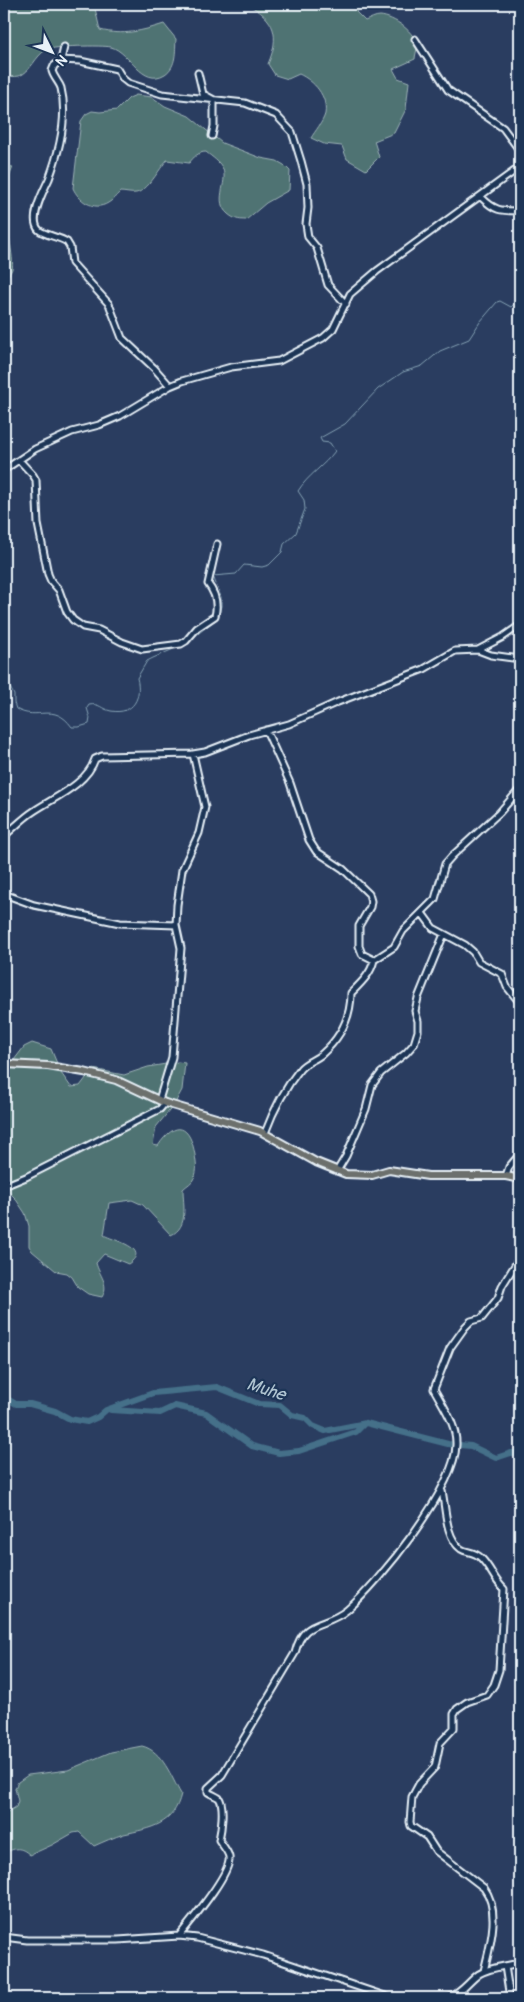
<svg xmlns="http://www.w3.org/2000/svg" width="524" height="2002" font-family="Pangolin,sans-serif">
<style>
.green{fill:#507373;stroke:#9cb2b6}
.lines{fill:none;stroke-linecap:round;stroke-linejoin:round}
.stream{stroke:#86a3b5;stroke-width:1}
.river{stroke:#446f89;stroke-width:6}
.minor-casing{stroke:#e8f1f8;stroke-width:9}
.major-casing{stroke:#e8f1f8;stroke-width:10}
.minor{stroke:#1d3557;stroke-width:5}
.major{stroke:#6c706d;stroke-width:6}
.labels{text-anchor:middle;stroke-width:4.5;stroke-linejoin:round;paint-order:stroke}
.water-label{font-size:18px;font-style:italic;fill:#afc4d1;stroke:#1d3557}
</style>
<rect width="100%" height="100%" fill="#2a3d60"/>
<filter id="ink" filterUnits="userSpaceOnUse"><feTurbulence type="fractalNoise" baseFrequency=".02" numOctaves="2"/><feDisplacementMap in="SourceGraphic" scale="10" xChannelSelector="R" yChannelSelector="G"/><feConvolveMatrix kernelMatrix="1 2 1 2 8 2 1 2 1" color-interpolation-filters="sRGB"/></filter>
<g filter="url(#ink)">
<path class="green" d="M4 4H94L100 30C123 36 142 31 164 24L176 39C175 51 177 66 165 74 142 88 130 52 111 47 102 45 54 46 46 50 35 56 31 72 19 76 15 77 8 76 4 77Z
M247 4H361L356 12 365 21C370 19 375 16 380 16 394 17 416 32 417 47 417 51 415 55 415 59L393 69 398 78 409 82 406 109 394 133 374 141 379 157 366 170 347 159 342 146 324 144 311 138C315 131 323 122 325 114 328 96 314 81 299 74L288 79 275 75 268 64C280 36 276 19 247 4Z
M136 95 152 97 165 106 189 116 222 143 261 158 277 161 284 165 290 171 289 190 266 203 246 220C238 220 234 219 228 214 213 201 228 184 223 169 220 162 212 157 206 152 198 152 194 157 189 163L167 160C159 169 148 191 136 193 131 194 125 192 120 192 116 196 112 201 108 203 94 212 78 200 73 188L81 121 86 114 92 111 100 112 117 110 129 98Z
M4 166 13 167 4 191Z
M4 205C5 218 15 261 12 269 10 274 6 278 4 283Z
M32 1043 51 1049 61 1073 71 1087 80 1086 93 1069 124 1075 148 1067 178 1062 185 1063 182 1090 174 1105 156 1127 153 1145 158 1146C176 1119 190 1125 195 1155 196 1163 198 1171 194 1178 192 1183 187 1185 183 1189 183 1204 189 1227 171 1235L143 1205 132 1200 109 1203 104 1235C111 1240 153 1248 128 1264L104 1254 96 1263C99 1275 110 1284 102 1297L88 1294 78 1287 72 1277 67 1273 56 1271 32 1251 29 1246V1226L25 1213 15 1198 4 1187V1059L14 1060 24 1047Z
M142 1746C163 1751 171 1777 181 1794 174 1825 151 1828 124 1834 114 1837 103 1842 94 1846L79 1832 73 1833 52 1845 30 1855C20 1846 15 1848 4 1853V1814L16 1807 18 1801 15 1788 18 1782 28 1775 68 1770 111 1752Z"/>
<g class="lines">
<path class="stream" d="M190 640 218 618 221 606V597L213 576 236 574 244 565 262 567 269 565 282 552 284 544 296 533 305 509 304 500 298 491C308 475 324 466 335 451L330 443 322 442 320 438 345 424 378 389 403 372 422 366 440 351 469 339 480 322 497 302 500 301 511 307 520 298
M4 676 14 695V703L16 709C38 722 53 701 72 727H79L89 724 90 718 87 708 89 705C100 703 101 709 111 711 134 715 142 697 137 678L147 661 153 658 185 644"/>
<path class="river" d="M4 1397 16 1404H30L55 1411 70 1419 87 1422 98 1417 106 1410 153 1393 217 1387 259 1404 280 1405 292 1415 305 1418 313 1426 325 1431 366 1423 448 1444 471 1446 496 1458 511 1453H520
M111 1410 160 1413 175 1406 206 1413 252 1446 279 1453 299 1451 356 1432 365 1423"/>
<g class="minor-casing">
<path id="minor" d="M415 39 448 90 503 128 520 151
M61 60 64 47
M198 73 203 94 214 100V126L212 136
M481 197C495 211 500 211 520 211
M170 386 154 368 122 338 109 304 72 263 70 247 67 242C60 237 44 235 39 230 28 219 44 190 49 179 59 152 68 116 61 88 59 82 54 78 52 71L54 66 61 60 80 61 117 69 123 79 128 83 162 94 245 103 276 115 292 132 301 161 307 184 308 208 306 224 308 237 317 248 328 285 346 304
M19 460 33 475 36 480 38 524 48 574 51 581 59 590 67 612 73 620 83 627 99 630 122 642 142 649 181 644 186 641 197 628 215 616C218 604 216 594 208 584L217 544
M4 470 35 449 72 432 99 425 120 416 170 386 182 381 231 367 279 361 323 338 333 329 350 294 377 271 520 167
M478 650 503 637 520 625
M266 730 290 783 309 840 316 851 343 869 369 894 371 901 370 907 359 926V946L362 954 374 960
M4 836C14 828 23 818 34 811 55 797 87 784 95 759L102 756 193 754 205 752 249 735 289 724 338 702 424 669 455 651 478 650 491 655 520 659
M4 894 34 905 120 923 176 925
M422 913 433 928 465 945 473 952 479 962 502 974 507 987 520 1003
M159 1100 172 1057 181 948 176 925 177 905 182 870 199 833 205 807 193 754
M265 1133C274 1109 284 1089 300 1069 306 1062 315 1060 322 1054 340 1038 351 1018 351 993 361 983 371 974 374 960L394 947 403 931 435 899 445 864 452 856 499 813 520 789
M337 1171 346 1156 366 1109 372 1085 381 1073 406 1053 414 1044 418 1031V1021L415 1011 418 998 444 934
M506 1176 509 1167 520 1154
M4 1186 26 1177 160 1109 165 1103
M442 1491C446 1508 445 1537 461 1549 467 1553 474 1551 481 1558 491 1568 494 1580 504 1589L499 1670 494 1685 487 1695 467 1702 457 1709 454 1714V1728L440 1743 435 1767 419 1784 412 1797 410 1822 411 1826 427 1837 436 1851 484 1888C501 1911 490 1946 484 1971
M179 1936C190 1922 232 1873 229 1857 228 1851 222 1845 219 1840 221 1831 225 1806 219 1798 216 1796 211 1794 208 1792V1788L222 1775 295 1653C304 1617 324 1629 347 1610 380 1582 455 1488 456 1445 457 1425 443 1406 434 1389L450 1348 465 1327 471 1321 482 1318 498 1298 502 1286 520 1257
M4 1937 27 1940H118L179 1936 197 1938 263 1955 391 1998
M505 1966 510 1998
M448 1998C461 1994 468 1982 479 1974 490 1967 507 1966 520 1963"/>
</g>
<g class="major-casing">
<path id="major" d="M4 1064 48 1066 84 1072 116 1080 165 1103 260 1131 316 1162 346 1174 372 1175 389 1170 428 1176H506L520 1179"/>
</g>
<use href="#minor" class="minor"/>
<use href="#major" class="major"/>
</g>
</g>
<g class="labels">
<g class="water-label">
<text transform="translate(266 1389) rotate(18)" y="6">Muhe</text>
</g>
</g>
<rect width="524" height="2002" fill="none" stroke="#1d3557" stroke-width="20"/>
<rect x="10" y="10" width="504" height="1982" fill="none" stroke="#e8f1f8" stroke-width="2" filter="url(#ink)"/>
<g transform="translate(52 52) rotate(132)" stroke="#1d3557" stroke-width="4" paint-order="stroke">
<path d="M0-4L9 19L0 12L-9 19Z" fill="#e8f1f8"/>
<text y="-8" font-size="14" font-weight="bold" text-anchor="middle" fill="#e8f1f8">N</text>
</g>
</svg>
